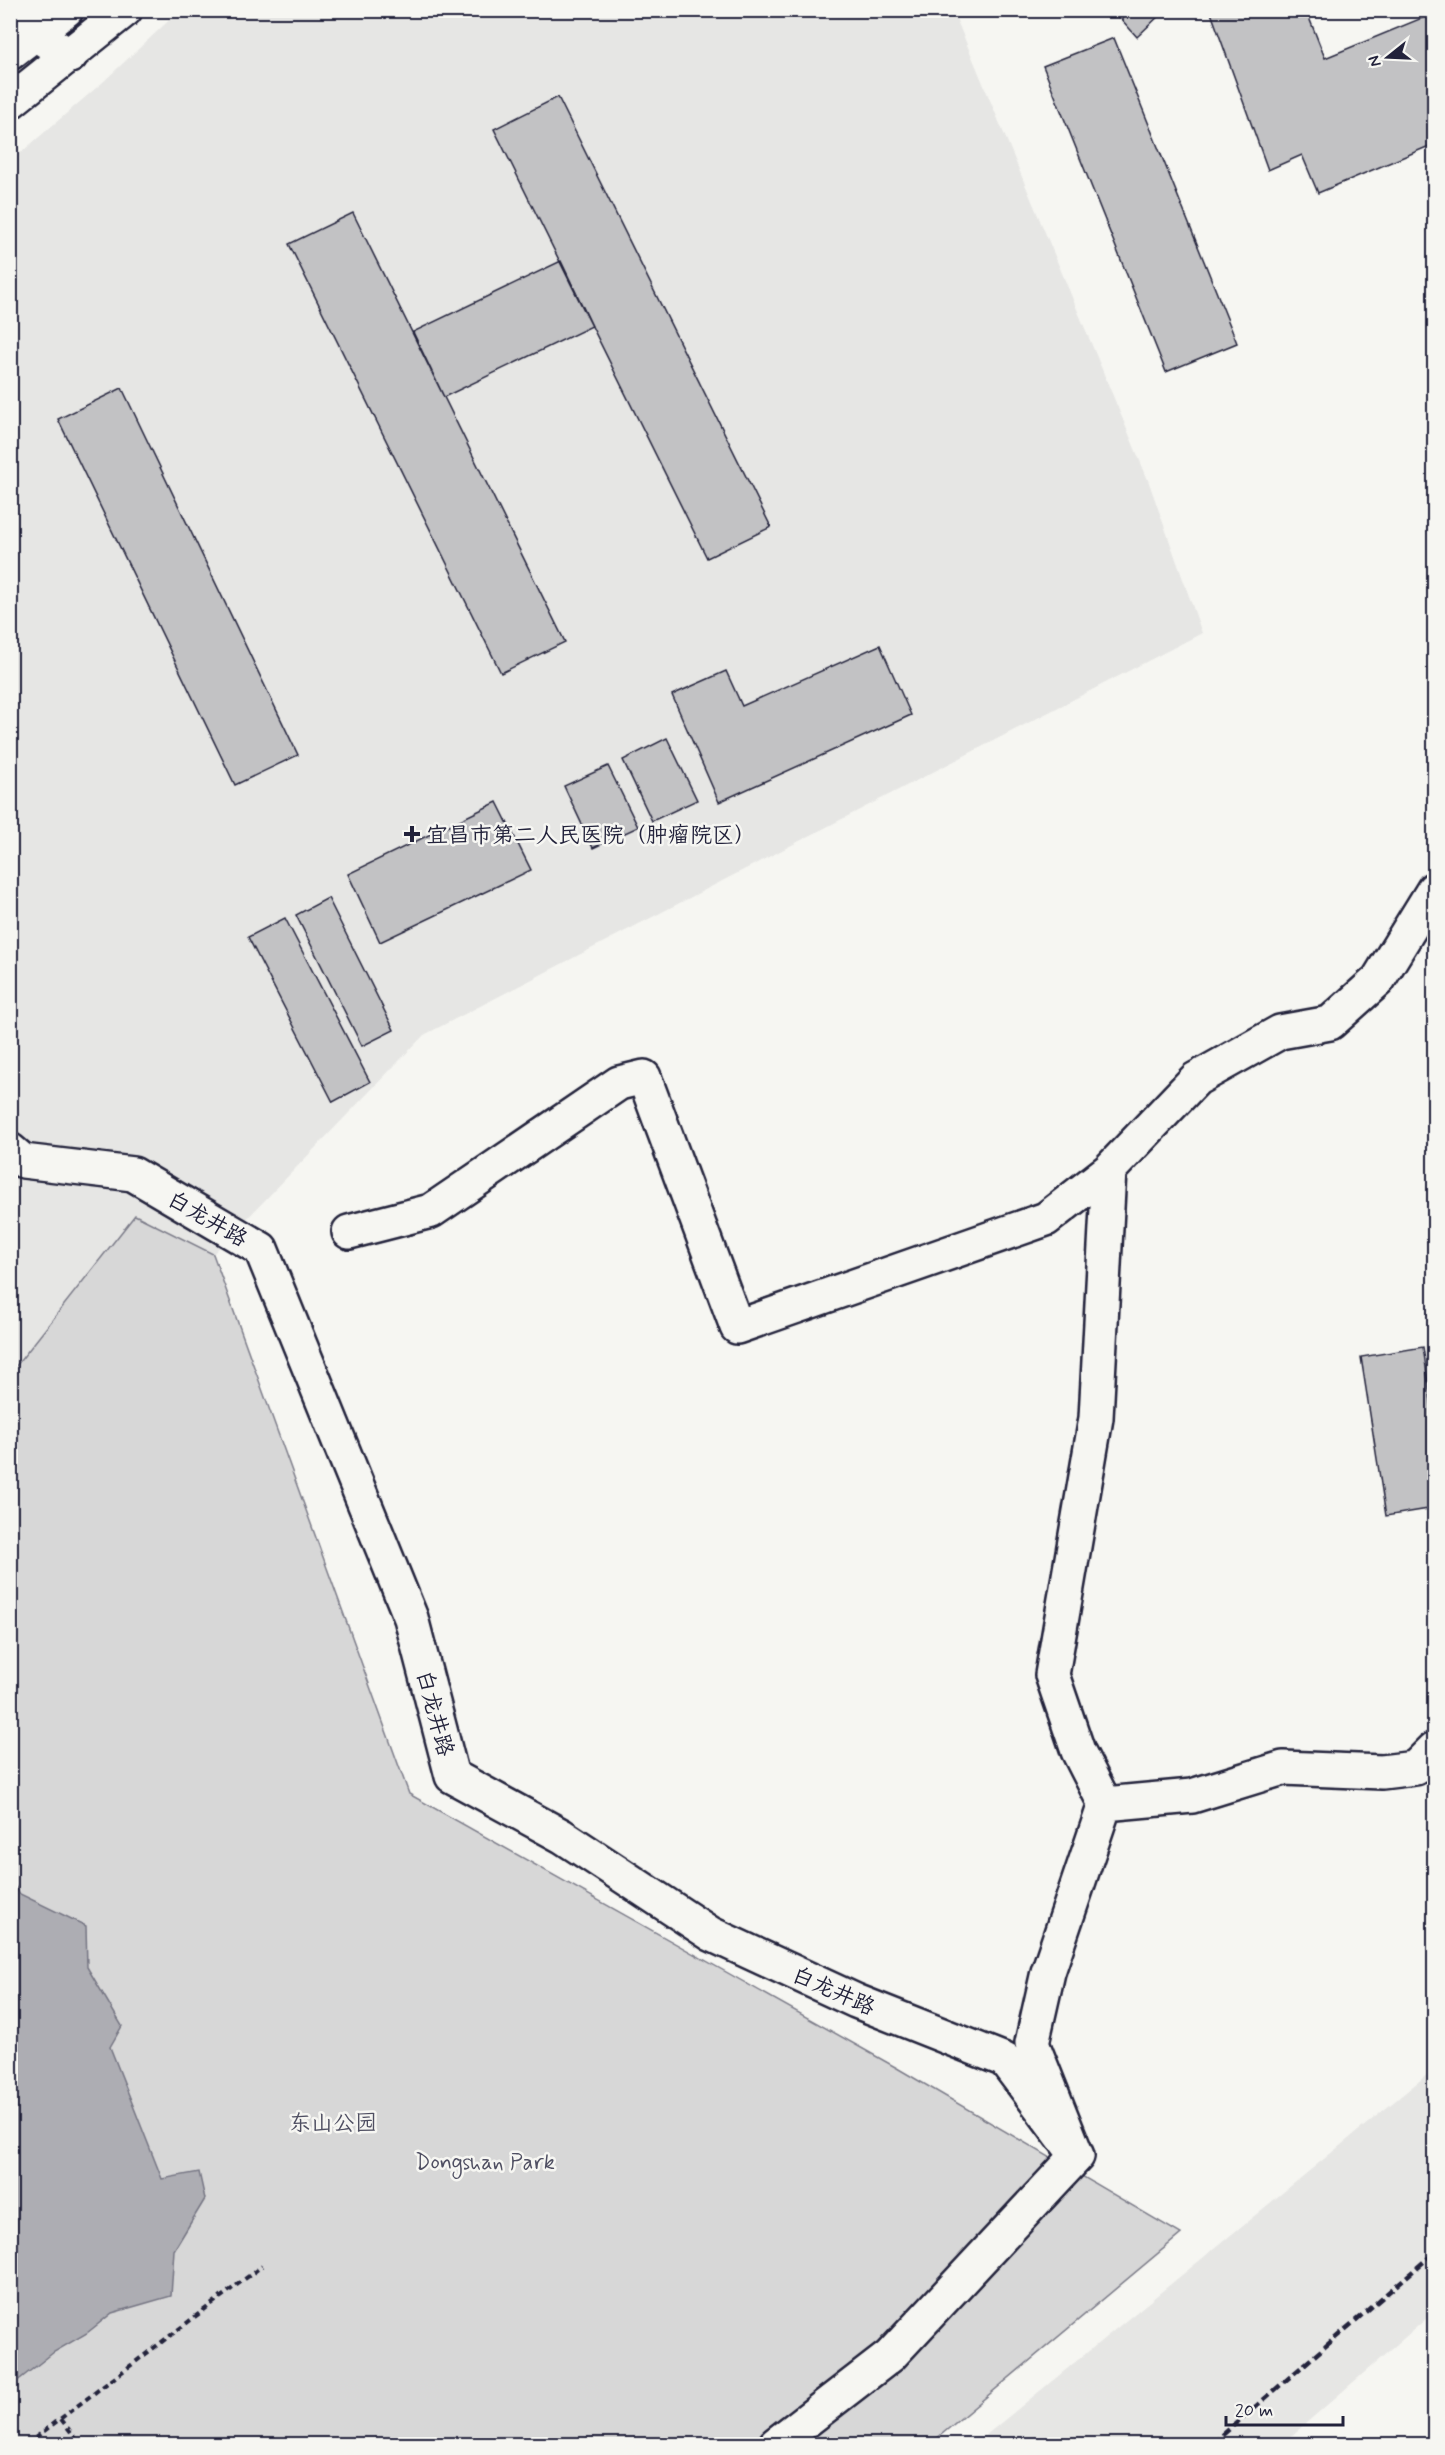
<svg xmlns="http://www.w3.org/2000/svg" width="1445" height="2455" font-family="Mynerve,'LXGW WenKai TC',sans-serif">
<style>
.built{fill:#e6e6e4}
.green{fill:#d7d7d7;stroke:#7c7c89;stroke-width:1.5}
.water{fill:#adadb3;stroke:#757583;stroke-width:1.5}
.building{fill:#c2c2c4;stroke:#22223b;stroke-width:1.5}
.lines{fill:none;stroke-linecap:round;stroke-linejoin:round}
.minor-casing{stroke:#22223b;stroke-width:38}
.major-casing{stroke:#22223b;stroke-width:38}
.path{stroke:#22223b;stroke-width:4;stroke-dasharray:6 4.5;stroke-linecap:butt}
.minor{stroke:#f6f6f2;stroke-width:33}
.major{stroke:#f6f6f2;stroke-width:33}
.rail{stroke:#22223b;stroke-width:4.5;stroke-dasharray:9 4.5;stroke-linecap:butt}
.poi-dot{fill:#22223b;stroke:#f6f6f2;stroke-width:2}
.labels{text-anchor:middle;stroke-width:5;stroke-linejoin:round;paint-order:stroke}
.poi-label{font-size:22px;fill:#22223b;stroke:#f6f6f2;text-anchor:start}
.street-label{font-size:22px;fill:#22223b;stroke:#f6f6f2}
.park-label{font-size:22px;fill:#4f4f62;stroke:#f6f6f2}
</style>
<rect width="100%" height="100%" fill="#f6f6f2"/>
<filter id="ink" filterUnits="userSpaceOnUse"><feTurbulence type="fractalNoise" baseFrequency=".0167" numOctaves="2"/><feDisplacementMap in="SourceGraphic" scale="12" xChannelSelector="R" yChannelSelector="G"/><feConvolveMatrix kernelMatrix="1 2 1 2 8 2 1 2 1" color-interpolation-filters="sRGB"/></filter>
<g filter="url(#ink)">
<path class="built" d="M179 11H953L1148 480 1202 633 424 1035 213 1254 135 1215 15 1366 10 1363V162L103 82Z
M1434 2069V2312L1282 2444H975Z"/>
<path class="green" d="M135 1215 213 1254 409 1794 897 2068 1181 2234 930 2444H11L10 1363 16 1366Z"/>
<path class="water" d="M11 1880 20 1894 86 1926 87 1967 122 2026 110 2047 162 2179 199 2172 205 2199 174 2250 171 2296 112 2313 87 2333 54 2352 11 2386Z"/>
<path class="building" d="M1113 10H1165L1137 37Z
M1210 10H1306L1325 58 1434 13V144L1318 193 1302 155 1268 170Z
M1114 38 1237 343 1166 372 1043 66Z
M558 97 771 527 707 558 494 129Z
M353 213 565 642 501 673 289 244Z
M561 261 592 326 444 397 413 332Z
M122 388 298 755 235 785 58 419Z
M880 645 911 715 719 802 672 695 726 671 742 706Z
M667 738 697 800 652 821 623 760Z
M608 766 638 827 593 848 564 786Z
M497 802 531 870 380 942 348 874Z
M328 898 394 1030 362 1046 296 915Z
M285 918 370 1082 333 1102 248 937Z
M1423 1347 1434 1422V1508L1386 1516 1361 1357Z"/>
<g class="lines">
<g class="minor-casing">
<path id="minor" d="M10 18 70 56
M10 1150 23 1161 133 1174 261 1249 411 1618 452 1776 562 1836 711 1934 856 2001 1005 2060 1077 2156
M349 1232 431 1211 619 1083 644 1077 737 1327 1046 1219 1109 1170 1196 1079 1280 1032 1330 1023 1378 980 1434 889
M1105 1804 1192 1796 1283 1768 1382 1772 1415 1768 1434 1749
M776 2444 890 2356 1077 2156 1032 2043 1048 1972 1105 1804 1078 1751 1052 1675 1096 1418 1109 1170"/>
</g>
<g class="major-casing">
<path id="major" d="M10 53 66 10
M10 102 125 10"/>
</g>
<path class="path" d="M61 2419 80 2444
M27 2444 262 2266"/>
<use href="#minor" class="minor"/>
<use href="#major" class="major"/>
<path class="rail" d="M1212 2444 1434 2253"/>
</g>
</g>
<path class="poi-dot" d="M409 825h6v6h6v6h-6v6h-6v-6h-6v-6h6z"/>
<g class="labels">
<g class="poi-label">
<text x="426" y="842">宜昌市第二人民医院（肿瘤院区）</text>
</g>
<g class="street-label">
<text transform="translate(208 1218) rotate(30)" y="8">白龙井路</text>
<text transform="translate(436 1713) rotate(75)" y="8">白龙井路</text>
<text transform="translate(834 1990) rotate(24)" y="8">白龙井路</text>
</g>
<g class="park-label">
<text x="333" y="2130">东山公园</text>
<text x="485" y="2169">Dongshan Park</text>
</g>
</g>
<rect width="1445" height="2455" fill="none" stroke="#f6f6f2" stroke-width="36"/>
<rect x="18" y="18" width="1409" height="2419" fill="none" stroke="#22223b" stroke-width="2" filter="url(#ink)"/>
<g transform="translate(1388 57) rotate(252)" stroke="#f6f6f2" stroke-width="4.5" paint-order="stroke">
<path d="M0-4.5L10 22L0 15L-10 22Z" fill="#22223b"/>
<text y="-9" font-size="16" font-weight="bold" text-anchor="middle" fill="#22223b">N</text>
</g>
<path d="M1226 2416v9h117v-9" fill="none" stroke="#22223b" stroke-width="3"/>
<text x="1235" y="2416" font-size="18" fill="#22223b" stroke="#f6f6f2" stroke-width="4.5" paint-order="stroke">20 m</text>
</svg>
